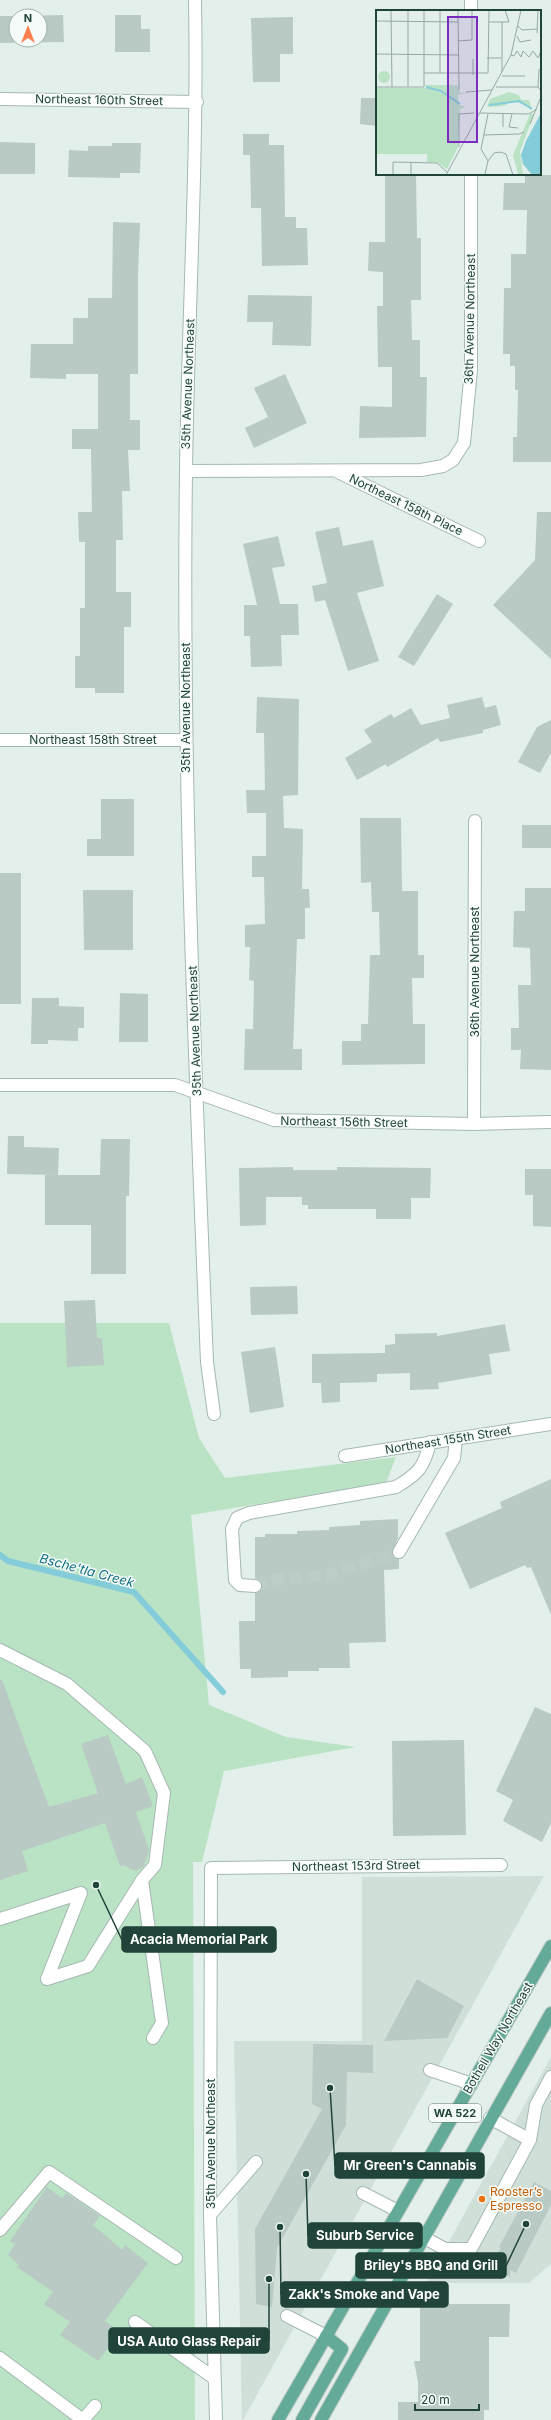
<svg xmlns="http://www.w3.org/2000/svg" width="551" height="2420" font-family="Inter,sans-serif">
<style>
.built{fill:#d1dfd9}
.green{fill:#bae2c5}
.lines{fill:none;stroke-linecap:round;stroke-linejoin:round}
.stream{stroke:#85ccda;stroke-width:6}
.building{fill:#b8cac3}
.minor-tunnel{stroke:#bccdc7;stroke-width:12;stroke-dasharray:12 6;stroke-linecap:butt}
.minor-casing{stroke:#a5b8b2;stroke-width:14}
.major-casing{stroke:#c1cac8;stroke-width:14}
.minor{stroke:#fff;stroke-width:12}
.major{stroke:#63aa99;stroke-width:12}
.food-dot{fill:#e8710a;stroke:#f5fbf8;stroke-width:1.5}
.labels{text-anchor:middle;stroke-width:3;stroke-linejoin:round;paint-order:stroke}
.shield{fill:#f5fbf8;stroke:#607a73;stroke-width:1}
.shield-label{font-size:11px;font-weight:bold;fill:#20433a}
.street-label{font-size:12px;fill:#20433a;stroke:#f5fbf8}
.food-label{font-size:12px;fill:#c56008;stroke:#f5fbf8;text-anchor:start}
.water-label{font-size:13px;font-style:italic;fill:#127287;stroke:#f5fbf8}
.inset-river{fill:none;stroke:#85ccda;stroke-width:2}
.inset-road{fill:none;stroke:#95aaa4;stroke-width:1}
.view{fill:#7b2cbf;fill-opacity:0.15;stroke:#7b2cbf;stroke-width:2}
.inset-edge{fill:none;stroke:#20433a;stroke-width:2}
.leader{fill:none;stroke:#20433a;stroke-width:1.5}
.callout-dot{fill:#20433a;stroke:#f5fbf8;stroke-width:1.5}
.callout{fill:#20433a;stroke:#20433a;stroke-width:1.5}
.callout-label{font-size:13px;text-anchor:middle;font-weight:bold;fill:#fff}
</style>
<rect width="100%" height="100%" fill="#e3efea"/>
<path class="built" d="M544 1876 243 2420H242L234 2041H362V1877Z
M551 2057V2264L529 2283H426Z"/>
<path class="green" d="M0 1323H169L199 1438 225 1478 396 1457 386 1483 191 1515 209 1705 286 1737 355 1747 224 1771 202 1862H193L195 2420H0Z"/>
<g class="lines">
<path class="stream" d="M0 1555 8 1561 134 1592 223 1692"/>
</g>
<path class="building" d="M63 15 64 42 0 43V16H16V40H40V16H24Z
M115 15H141V29H150V52H115Z
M293 17V54H280V82H253L251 18Z
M361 98H377V126L360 124Z
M243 134H269V145H284L285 217H296V228H307L308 265 262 266 261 208H251L250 155H243Z
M0 142 35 143V174H0Z
M112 143H141L140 173H120V178L68 177 69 150 88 151V146H112Z
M385 174H416L417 238H421V300H411L412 340H420V377H427L426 437 359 438 360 406 392 407V367H378L377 306H383V272L368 271 369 242H385Z
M525 175H551V462H513V437H517L518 390H515V366H510V354H503L504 288H511V254H526L527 210H503L504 183H525Z
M113 222 140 223 138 275V374H130V420H140V450H128L130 491H122L123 540H116V592H131V627H124V693H95V688H75V656H80V608H85V542H79L78 512H92L91 449H72V429H98V374H66V379L30 378 31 344H73V318H88V298H112Z
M248 295 312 296 311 346 272 345 273 322H247Z
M285 374 307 423 254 448 245 428 268 417 254 388Z
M537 512H551V659L493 605 535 560Z
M339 527 343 546 373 540 384 586 357 593 379 661 348 671 325 600 315 602 312 586 327 583 315 532Z
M278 536 285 566 272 568 280 604H298L299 635H281L282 666 251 667 250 636H244V605H257L243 544Z
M437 594 453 604 414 666 398 657Z
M257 697 299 699 298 795 283 796 284 828 303 829 302 889H309L310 908H305V939H297L293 1049H302V1070H244L245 1029H253L254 981 249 980 250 947H245V925L265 924 264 877H252V856H266V813H247L246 790H265L264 733H256Z
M482 697 485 708 496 705 501 725 483 730V733L440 742 438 738 387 767 386 764 357 780 345 758 372 742 364 730 391 714 394 718 411 708 421 725 450 718 447 705Z
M551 720V753L540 773 518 762 537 727Z
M101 799H134V856H87V839H101Z
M360 818H401L402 891H418V955H424V978H412L413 1024H425V1064L342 1065V1041H361V1024H368L370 955H380L379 912H372L371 882 361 883Z
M522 825H551V848H522Z
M0 873H21V1004H0Z
M525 888H551V1070L520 1069 521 1050H511V1028H519L518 985H531L530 948 513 947 514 911H525Z
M83 890H133V950H84Z
M120 993 148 994V1042H119Z
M32 998H59V1006L84 1007V1028H78V1041L48 1040V1044H31Z
M8 1136H24V1147L59 1148 58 1175 7 1174Z
M101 1139H130L129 1196H126V1274H91V1225H45V1175H100Z
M293 1167V1170H337V1167L431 1168 430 1198H411V1219H376V1209H308V1205H302V1197H266V1225L240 1226 239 1168Z
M525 1169H551V1227L533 1226V1195H525Z
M297 1286 298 1314 251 1315 250 1287Z
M95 1300 97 1338H102L104 1365 67 1367 64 1301Z
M505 1324 510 1351 489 1354 492 1374 438 1383 439 1389 410 1390V1373L377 1374V1382L340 1383V1402L322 1403 321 1383H312V1354L385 1353V1345L395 1344V1334L437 1333V1336Z
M275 1347 284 1407 250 1413 241 1352Z
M551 1479V1615L531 1567 527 1568 525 1565 470 1589 445 1533 502 1508 500 1502Z
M398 1519V1538L392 1552 395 1558 399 1559V1569L384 1570 386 1642 349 1643 350 1668H319V1671H288V1677L251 1678V1669H240L239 1621H255V1593L261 1590 262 1587V1582L255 1578V1537H265V1534H297V1531L329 1530V1527L360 1525V1521Z
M0 1680H2L49 1807 98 1793 81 1744 108 1735 126 1784 142 1777 153 1806 136 1812 149 1850 144 1866 136 1871 123 1865 120 1866 105 1823 22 1851 28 1871 0 1880Z
M535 1707 551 1714V1823L542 1842 503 1821 513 1800 496 1791Z
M464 1740 466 1835 393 1836 392 1741Z
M417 1979 464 2006 447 2038 384 2041Z
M313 2044 373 2045V2073L347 2072 346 2125 277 2248 272 2307 256 2304 255 2229 322 2109 312 2104Z
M534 2182 551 2191V2205L516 2273 510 2270V2277L490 2267 501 2248 499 2247Z
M47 2187 62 2198 66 2193 100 2216 93 2225 122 2250 125 2245 148 2263 105 2321 120 2333 98 2361 60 2335 70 2322 44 2304 53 2292 17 2267 19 2265 8 2255 15 2244 10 2241Z
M420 2304H510L509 2337H489V2410H484V2420H398V2402H418V2382L414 2361H420Z"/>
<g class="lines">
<path class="minor-tunnel" d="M255 1586 273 1580 329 1575 399 1552"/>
<g class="minor-casing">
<path id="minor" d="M195 0C198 158 188 315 186 472 182 769 195 1065 207 1362L214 1414
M471 0V11
M0 99 197 102
M186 471 421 470 443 466 453 460 464 443 471 370V174
M336 471 479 541
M0 740H186
M0 1085H175L274 1120 474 1124 551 1122
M474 1124 475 821
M345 1456 551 1424
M399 1552 454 1458 456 1439
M255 1586 240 1585 235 1580 232 1529 237 1518 249 1513 396 1487C418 1474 424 1468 430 1442
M0 1650 67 1684 145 1751 164 1793 155 1865 142 1880
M0 1919 81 1893 47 1979 88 1966 142 1880 162 2023 153 2038
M430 2070 472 2084
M490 2118 530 2140
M363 2193 398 2211
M210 2215 256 2162
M0 2230 49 2172 176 2258
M423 2237 445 2249H471L530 2140 536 2105 551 2077
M287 2316 326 2336
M135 2322 214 2378
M0 2358 83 2420
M83 2420 95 2406
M216 2420 210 2215 211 1868 501 1865"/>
</g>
<g class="major-casing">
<path id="major" d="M278 2420 551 1946
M302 2420 342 2349 326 2336
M321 2420 551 2013"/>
</g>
<use href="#minor" class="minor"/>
<use href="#major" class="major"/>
</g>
<circle class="food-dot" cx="482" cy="2199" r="4"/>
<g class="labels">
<rect class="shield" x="429" y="2104" width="52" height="18" rx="3"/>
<g class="shield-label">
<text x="455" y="2117">WA 522</text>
</g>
<g class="street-label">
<text transform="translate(99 100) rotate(1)" y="4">Northeast 160th Street</text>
<text transform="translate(470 319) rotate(-89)" y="4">36th Avenue Northeast</text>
<text transform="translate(188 384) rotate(-88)" y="4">35th Avenue Northeast</text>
<text transform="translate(406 505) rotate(26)" y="4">Northeast 158th Place</text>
<text transform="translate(186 708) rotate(-90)" y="4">35th Avenue Northeast</text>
<text x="93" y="744">Northeast 158th Street</text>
<text transform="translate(475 972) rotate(-90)" y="4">36th Avenue Northeast</text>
<text transform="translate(195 1031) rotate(-92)" y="4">35th Avenue Northeast</text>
<text transform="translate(344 1122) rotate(1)" y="4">Northeast 156th Street</text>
<text transform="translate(448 1440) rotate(-9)" y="4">Northeast 155th Street</text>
<text transform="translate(356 1866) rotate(-1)" y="4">Northeast 153rd Street</text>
<text transform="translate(498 2038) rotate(-60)" y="4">Bothell Way Northeast</text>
<text transform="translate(211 2144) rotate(-90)" y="4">35th Avenue Northeast</text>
</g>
<g class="food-label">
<text x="490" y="2196">Rooster’s<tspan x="490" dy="14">Espresso</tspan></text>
</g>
<g class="water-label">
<text transform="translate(87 1570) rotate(15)" y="5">Bsche'tla Creek</text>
</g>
</g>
<g transform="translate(376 10)">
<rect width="165" height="165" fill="#e3efea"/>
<path d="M2 67a6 6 0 1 1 12 0a6 6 0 1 1-12 0ZM49 75H81L84 83 93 82 82 85 83 95 90 97 84 99 82 137 71 159 61 152H51V144H0V78H51ZM133 82 143 85 145 90H153L156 99 139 91 133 92 129 96 111 97 114 89ZM154 104H158L144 141 147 165 142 164 137 145Z" fill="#bae2c5"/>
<path d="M165 103V165H156L147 154 145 145 150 131Z" fill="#85ccda"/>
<path class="inset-river" d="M50 77 65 81 84 94M113 95 143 91 156 99"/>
<path class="inset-road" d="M15 0 16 77M32 0V77M64 0V63M82 0 83 80M0 11 82 12M113 12H133L129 0M142 16 146 20 161 19M161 23 162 0M141 26 144 32 155 30M82 31 96 30V0M0 44 82 45M135 45 138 46 141 41 145 47 147 41 153 47 157 41 162 48 165 41M111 48H125M126 62V12M48 63H112L113 0M97 65V49M126 66H149M0 77H48V0M120 77H162L165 81M162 77 163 59M90 82 116 80M104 103 153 104 161 99M112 104 105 139 112 151M127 104V117M136 104 133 117 142 118M154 114 164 89M108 125 143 124 148 122M83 137V104L98 103M0 144V165M109 164 112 151 118 143 124 142 130 144 137 165M17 165V152L61 153 71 162M35 165V152M70 165 135 45 145 0M83 165H126"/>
<path class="view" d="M72 7H101V132H72Z"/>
<rect width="165" height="165" class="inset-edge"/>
</g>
<path class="leader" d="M96 1885L122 1940M330 2088L335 2166M306 2174L308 2236M526 2224L506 2266M280 2227L281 2295M269 2279L269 2341"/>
<g class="callout-dot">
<circle cx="96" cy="1885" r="4"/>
<circle cx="330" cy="2088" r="4"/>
<circle cx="306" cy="2174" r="4"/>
<circle cx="526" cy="2224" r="4"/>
<circle cx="280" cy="2227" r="4"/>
<circle cx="269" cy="2279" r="4"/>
</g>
<g class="callout">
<rect x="122" y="1927" width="154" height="25" rx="4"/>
<rect x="335" y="2153" width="149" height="25" rx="4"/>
<rect x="308" y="2223" width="114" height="25" rx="4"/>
<rect x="356" y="2253" width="150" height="25" rx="4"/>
<rect x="281" y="2282" width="167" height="25" rx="4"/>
<rect x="109" y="2328" width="160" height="25" rx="4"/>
</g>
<g class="callout-label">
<text x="199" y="1944">Acacia Memorial Park</text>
<text x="410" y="2170">Mr Green's Cannabis</text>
<text x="365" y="2240">Suburb Service</text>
<text x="431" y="2270">Briley's BBQ and Grill</text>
<text x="364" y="2299">Zakk's Smoke and Vape</text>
<text x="189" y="2346">USA Auto Glass Repair</text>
</g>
<g transform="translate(28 28)"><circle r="19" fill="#f5fbf8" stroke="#a0b1ac"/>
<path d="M0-3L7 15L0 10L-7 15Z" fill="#ff7f51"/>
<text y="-6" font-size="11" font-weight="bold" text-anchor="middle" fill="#20433a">N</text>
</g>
<path d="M415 2404v6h64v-6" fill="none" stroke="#20433a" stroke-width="2"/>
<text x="421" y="2404" font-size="12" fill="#20433a" stroke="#f5fbf8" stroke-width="3" paint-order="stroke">20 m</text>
</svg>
